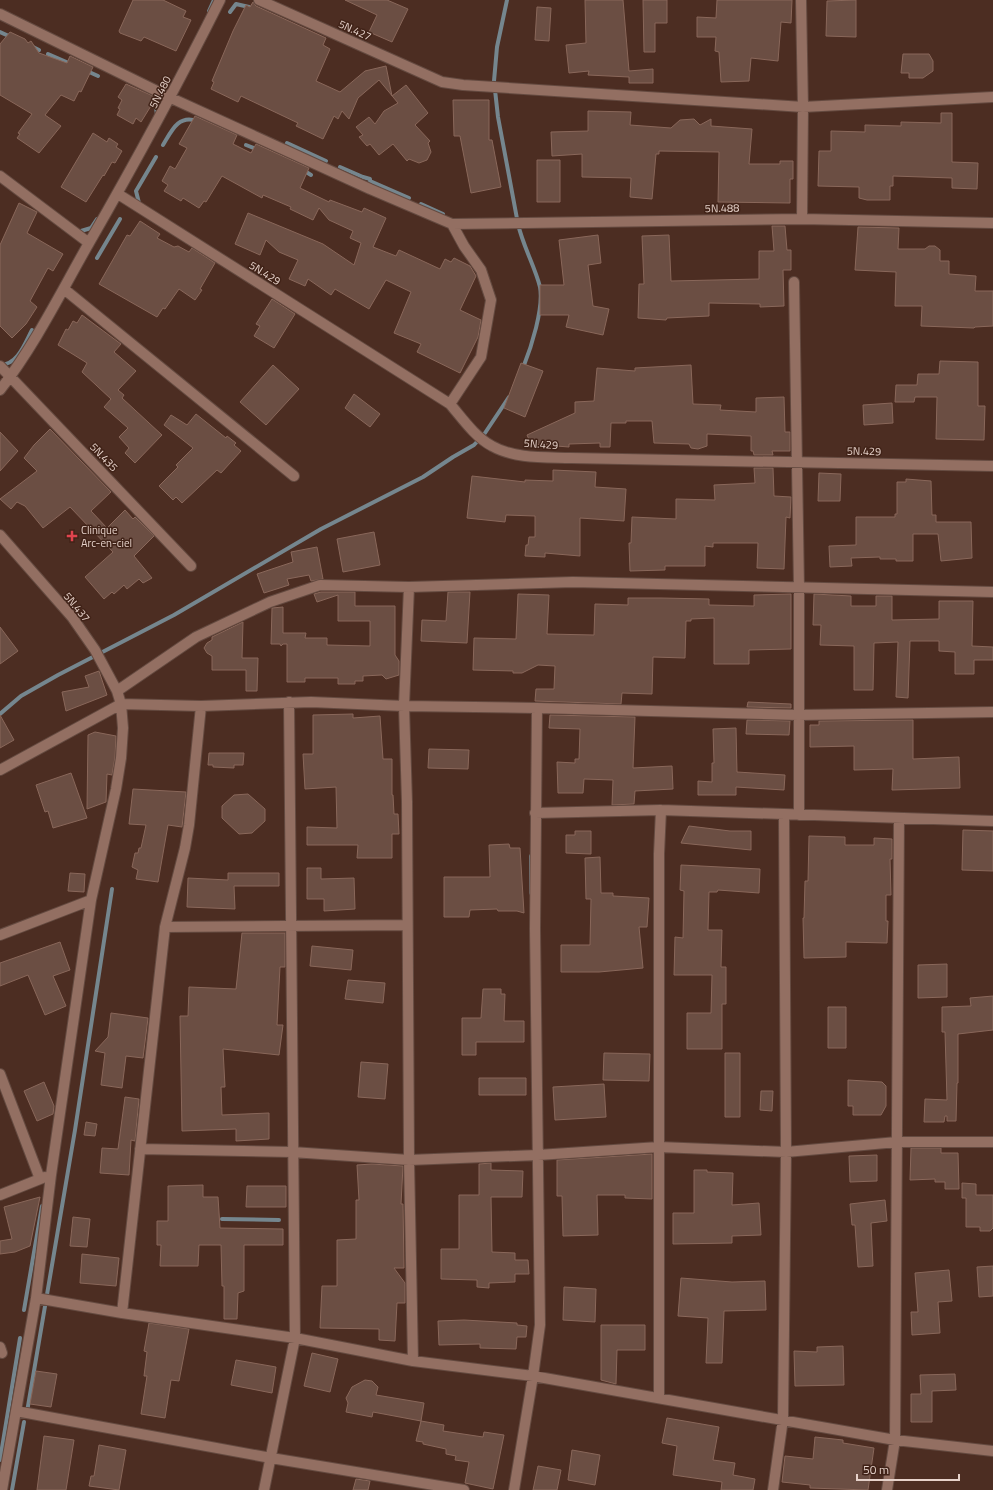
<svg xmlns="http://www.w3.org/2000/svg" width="993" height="1490" font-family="'Titillium Web',sans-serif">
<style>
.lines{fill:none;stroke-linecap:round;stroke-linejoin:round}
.stream{stroke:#75868e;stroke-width:4}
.building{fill:#6b4e43;stroke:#89675a}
.minor-casing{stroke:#644a40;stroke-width:12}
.minor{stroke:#936f62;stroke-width:10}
.health-dot{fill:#e0444e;stroke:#412318;stroke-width:1.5}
.labels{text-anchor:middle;stroke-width:3;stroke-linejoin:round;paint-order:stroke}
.street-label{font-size:11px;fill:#e6d2ca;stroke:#412318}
.poi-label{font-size:11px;fill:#e6d2ca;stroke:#412318;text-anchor:start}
</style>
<rect width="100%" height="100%" fill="#4c2d22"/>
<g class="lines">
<path class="stream" d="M507 0 497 47 494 81 498 117 518 224C523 246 535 267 540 287 544 308 531 348 523 368
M209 11 214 0
M230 12 236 4 249 7
M0 32 11 37
M31 46 39 50
M48 54 71 64
M87 71 98 76
M150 101 156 108 157 115
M287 143 326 161
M163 145C171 132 178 114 197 121
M246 145 259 150
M340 167 363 177 370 179V181L409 198
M303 170 311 175
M139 203 136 191 156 157
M421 204 443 214
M81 231 91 228 97 219
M97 258 120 219
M0 365C18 365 25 343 32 330
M0 714 21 696 58 675 174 615 321 529 423 477 453 457 474 445 485 433 509 397
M531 893V856
M222 1219 279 1220
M24 1310 42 1206
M27 1412 75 1130 112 889
M0 1460 20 1338
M12 1490 24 1422"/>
</g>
<path class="building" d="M133 0H163L186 11 183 17 191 20 176 51 144 37 141 41 120 33 119 31Z
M345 0H387L408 9 392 42 369 32 377 15Z
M585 0H623L629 71 653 69V83H629V77L588 75 589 71 569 73 566 45 586 43Z
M643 0H667V23H655V52H644Z
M717 0H792L791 23 781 22 778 61 751 58 749 81 721 82 719 52 715 51 716 37H697V17L716 18Z
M856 0V37L826 36 827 1Z
M253 2 256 6 326 38 323 45 330 49 316 81 340 92 365 71 386 66 392 96 406 85 428 113 415 125 430 141 428 143 431 152 427 160 419 163 409 159 407 161 393 144 379 155 370 144 367 146 359 137 363 135 356 127 369 117 375 124 384 111 398 103 379 80 358 98 349 119 342 111 338 119 334 116 323 139 296 126 298 123 241 96 238 102 211 89 214 82 212 81 233 31 246 5 250 7Z
M537 7 551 8 549 41 535 40Z
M10 32 25 39 28 43 31 41 39 53 67 63 70 56 93 67 81 92 79 91 74 101 61 95 45 115 61 126 39 153 17 138 20 134 18 133 32 114 0 95V44Z
M903 54H929L933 61V71L923 78H909V73H901Z
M126 84 153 96 154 101 141 122 136 118 133 124 117 115 120 109 118 108 122 100 118 97Z
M453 100H489V140H492L501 187 471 193 460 136H454Z
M588 111 631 112 630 125 671 128 680 120 694 119 700 125 711 119V126L752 129 749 164H780V161H793V179H790V203L718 202 719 152 659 151V154H656L652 199 630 197 631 178 582 177V154L552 156 551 132 588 131Z
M941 113H952V162L978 163 977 189 952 188V178L893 176V186H890V200H867L859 198V187L818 186 819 151H831V131L865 132V125L901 126V122L941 123Z
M195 116 237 135 233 144 251 153 256 144 309 168 300 188 329 202 330 200 362 212 364 208 386 218 373 247 396 256 399 250 440 269 445 259 451 262 454 258 470 266 476 276 460 310 481 320 478 337 460 373 417 352 421 344 394 333 411 292 386 280 369 309 335 289 331 295 308 279 305 286 289 279 298 260 279 252 266 240 260 255 235 244 248 213 323 244 354 265 361 243 350 238 353 231 329 220 319 208 313 220 290 209 291 207 263 195 262 198 222 176 206 202 204 201 199 208 183 198 181 201 164 191 168 185 162 181 170 166 175 169 187 148 179 144Z
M93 133 107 142 109 138 118 144 116 147 122 151 115 163 112 162 104 176 103 175 86 202 61 187Z
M537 160H560V202H537Z
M19 203 37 212 27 233 63 254 53 271 48 268 30 301 37 307 26 324 12 338 0 326V245Z
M140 221 160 234 157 238 174 247 178 246 189 252 192 248 215 263 200 289 202 290 195 300 179 289 165 309 163 308 157 317 99 284 127 235 130 236Z
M772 226H785L787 250H791V270H783L784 306 760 307V304L709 303V316L667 318 666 320 638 318 639 284H644L642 236 669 235 671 281 759 279V251H774Z
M858 227 899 228 898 249H925L929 246H935L940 250V261H949V274L976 276 975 291H993V326L975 327 974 328 921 326 922 306H895L896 272 855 270Z
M598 235 601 263 588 265 593 306 609 309 603 335 566 327 569 315H540V285H564L559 240Z
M272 299 295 314 274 348 254 336 260 326 256 324Z
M82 315 121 344 114 352 136 371 118 390 124 395 122 398 162 435 135 463 125 453 129 448 119 437 128 428 104 407 111 399 82 372 87 363 58 345 66 329 68 330 73 321 77 323Z
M940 361 978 362V406H985L984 440 936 439 937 397H915L914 402H895L896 385H917L918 374H939Z
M521 363 543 371 525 417 504 408Z
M273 365 299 389 266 425 240 402Z
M691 365 693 404 721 405 720 410 756 412V398L784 397 785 432H790V451H772L773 455H754L753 451H751V436L707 434V446L698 449 691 448 689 444 654 443 652 421H626V423H611L610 447H600V443L569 444V447L531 444 527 435 575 413V402L594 401 597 368 635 371V368Z
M354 394 380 414 370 427 345 408Z
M892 403 893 423 864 425 863 405Z
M196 414 226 438 227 436 236 443 234 445 241 451 221 473 217 470 182 503 176 497 173 500 159 486 178 467 176 465 193 448 164 425 171 415 187 425Z
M50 429 111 492 91 511 107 528 125 510 133 519 135 517 154 536 134 556 152 578 143 583 139 579 127 589 124 585 114 594 112 592 104 599 85 577 113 552 70 507 43 528 25 506 17 502 11 509 0 499 37 471 24 458 34 445Z
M0 432 18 451 0 471Z
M754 468H773L774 496 791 497 790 518 786 517 784 569 757 568 758 543H713V547L705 546V566H665V570L630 571 629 543H631L632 517 676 519V499L715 500 714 485 755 483Z
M553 470 596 472 595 487 626 489 624 521 580 518V556L545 553V557L525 556 526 545H528L529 537H535V516L506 515 505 522 467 518 472 476 525 482V480L553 481Z
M819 473 841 474 840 501H818Z
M906 479 931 481 932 515H936V522H971L972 558 941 561 938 534H913V561H896V559H880V557L851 558 852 566 830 567 829 546 856 545V517H895V514H897V482H906Z
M374 532 380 565 343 572 337 539Z
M317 547 323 579 311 581 309 575 287 579 289 585 264 593 257 574 293 562 291 552Z
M321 592H355V606H395V655L399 661V675L386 679 382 675 363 676V681H355V684H338V678H305V682H287V644H283L281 646 280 644H271L272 608 283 607V633H306L305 638H327V645L370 646V621H338V595L317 602 314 594Z
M448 592H470L467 643 421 641 422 620 446 621Z
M518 594 549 595 547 634 594 635 595 604 628 605V598H661L709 599V605L754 606V595L791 594V649L749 650V664H714V618L691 619V621H686L685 658 653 657 652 694 622 693 621 704 535 701 536 689H554L555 666 538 665 522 673H513V671L473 670 474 638 516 639Z
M814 594 851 596V606H876V596H892V620L939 619V601H973L972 646 993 647V660H974V674H955V652L939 651V641H910L908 698 896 697 898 642 874 643 873 690H854V646L820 645 821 625H813Z
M243 622 242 658H258L257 691H246V670H212V656L207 653 204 648 207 643 212 640V637Z
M0 627 18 651 0 664Z
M99 671 107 695 66 711 62 692 89 687 85 676Z
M748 702 791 704V708L747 707Z
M353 714V718L380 716 383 759H392V795H393L394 814H398L399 834H392V858H357L358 845H307V827L337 828 336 787 305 789 303 754H313V715Z
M0 715 14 740 0 748Z
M550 715 635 717 633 768 672 766 673 789 635 791 634 804 612 805 613 780 584 779 583 793H558L557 762 575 763V759H579L580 729 549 728Z
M747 720 790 721 789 735 746 734Z
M913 720V759L959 757 960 788 892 790 893 769 854 770V746L810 747V725H819V721Z
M736 728 737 772 785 775 784 790 736 787V795H698V781L712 782V763H714L713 729Z
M95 732 116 736 115 757 112 775 107 774 106 802 87 809 88 735Z
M429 749 469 750 468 769 428 768Z
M209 753H244L243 765H234V768L213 767V765H208Z
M71 773 87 818 53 828 48 811 45 812 36 785Z
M133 789 186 792 182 827 168 825 158 882 136 879 138 870 132 867 135 853H138L139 848H141L146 825 129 824Z
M248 794 265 809V821L252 833 239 834 222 818V806L234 795Z
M689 826 730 831H751V850L681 843Z
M963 830 993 831V871L962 870Z
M575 831H591V854L566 853V835H575Z
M809 836 845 837V845H874V838L892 839V859H890L891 895H886V921H888L887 943 846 942V957L804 958 803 918H804L805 881H808Z
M509 844 510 848H520L524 913 517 911H498L497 909 470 910 469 917H444V877H490L489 845Z
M600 857 601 893H613V896L649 898 647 927H639L643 968 599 972H561V945H590L591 899H586L585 858Z
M681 865 760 869 759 893 718 890 717 892H709L708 930H722L721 967H726V1004H722V1049H687V1013H711L712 975H674L675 937 683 938 684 891 680 890Z
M307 868H321V879L354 878 355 909 324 911V899H307Z
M70 873 85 874 84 892 68 891Z
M228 873H279V886H234L235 909 187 907 188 878 228 880Z
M242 933H285V967H280L277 1025H283L279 1055 223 1049 225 1087H221L222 1115 269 1113V1139L236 1141V1129L182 1131 180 1016H188L189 987 236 989Z
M60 942 70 970 53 976 66 1006 45 1015 28 975 0 986V963Z
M312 946 353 950 351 970 310 966Z
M947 964V997L918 998V965Z
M348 980 385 983 383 1003 345 999Z
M483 989H501V994H505L504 1021H524V1042H476V1055H462V1018H481Z
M993 996V1030L958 1034V1083H957L956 1121H947V1116H945L944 1122H924L925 1099 947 1100 945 1032H942V1007L971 1006 970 998Z
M828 1007H846V1048H828Z
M111 1013 148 1018 143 1058 126 1056 122 1088 101 1085 105 1053 95 1051 108 1037Z
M604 1053 650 1054 649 1081 603 1080Z
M725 1053H740V1117H725Z
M361 1062 388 1064 385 1099 358 1097Z
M479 1078H526V1095H479Z
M848 1080 882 1082 886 1086V1106L881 1115H853V1106H848Z
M44 1082 54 1106 53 1114 37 1121 24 1091Z
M604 1084 606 1117 555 1120 553 1087Z
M761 1091H773L772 1111 760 1110Z
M125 1097 139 1099 135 1141 131 1140 129 1175 100 1173 102 1148 118 1149Z
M86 1122 97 1124 95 1136 84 1135Z
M911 1148H941V1153H958L959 1189H945V1182H935V1179L910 1180Z
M652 1154V1199L625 1198V1195H597L598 1235 563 1236 562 1196H557V1160Z
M877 1155V1181L850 1182 849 1156Z
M491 1163V1170L523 1171 522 1197H491L492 1252 515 1253V1260H528L529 1274H515V1282L489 1283V1288L477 1287V1280L441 1279V1249H459V1195H479V1164Z
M372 1164 403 1166 401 1204H403L404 1268H394L405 1283V1303H397L395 1341 379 1340V1329L320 1328 322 1286H337V1240L356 1239V1200H359L357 1165Z
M694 1170H707V1172L733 1173 732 1205 759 1203 761 1235 732 1236V1243L673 1244V1213H694Z
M962 1183 976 1184V1195H993V1228L990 1231H980V1227H966V1198H962Z
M203 1185V1197H218L220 1228 283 1229V1245H244V1291L238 1293 237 1319H224V1286H222L221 1245H199L198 1266H160L161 1245H157V1221H168V1186Z
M247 1186H286V1207H246Z
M40 1197 30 1246 15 1252 0 1254V1241L12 1239 4 1207Z
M885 1200 887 1221 871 1223 873 1266 858 1267 855 1225H852L850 1204Z
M73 1217 90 1219 87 1247 70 1246Z
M82 1254 119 1258 116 1286 80 1283Z
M993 1266V1296L979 1297 977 1267Z
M949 1270 952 1301 938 1302 940 1333 912 1335 911 1312H918L915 1273Z
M681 1278 732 1282 765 1281 766 1310 724 1311 722 1363H706L708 1318 678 1316Z
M564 1287 596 1289 595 1322 563 1320Z
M464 1320 517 1323V1325L527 1326 526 1337H517L516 1349 480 1348V1344L439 1345 438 1321Z
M149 1323 189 1329 179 1381 171 1380 165 1418 141 1414 147 1376H144L147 1352 144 1351Z
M601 1325H645V1350H617L616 1384 601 1380Z
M843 1346 844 1385 795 1386 794 1351 817 1352V1347Z
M312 1353 338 1359 330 1392 304 1386Z
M236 1360 276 1367 272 1393 231 1385Z
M36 1371 57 1374 51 1407 30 1404Z
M955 1374 956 1390 932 1391V1422H911V1394H921L920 1375Z
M365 1380 372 1381 378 1387 376 1395 424 1403 421 1421 373 1412 372 1417 346 1412 348 1403 346 1398 352 1387Z
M667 1418 719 1427 713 1460 735 1463 733 1475 755 1479 753 1490H721L722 1482 673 1475 677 1446 662 1443Z
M421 1421 444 1425 443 1431 483 1437 484 1432 504 1435 493 1489 465 1483 469 1462 455 1460 456 1456 446 1454V1449L423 1444V1442L416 1441Z
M44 1436 74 1440 66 1490H37Z
M815 1437 843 1440V1443L874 1448 868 1490 810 1488V1485L782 1482 785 1456 813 1459Z
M99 1445 126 1450 119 1490 89 1486 91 1476H94Z
M572 1450 600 1455 595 1485 568 1480Z
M538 1466 561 1470 557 1490H533Z
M356 1479 370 1481 368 1490H353Z"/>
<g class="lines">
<g class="minor-casing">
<path id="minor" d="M259 0 442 82 463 85 803 107 993 97
M801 0 803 107 802 219
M0 14 171 98 370 189 452 224 464 246 481 270 491 300 481 357 450 404
M0 176 89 243
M118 194 450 404C462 418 475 437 492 446 515 459 545 457 571 458L993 466
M452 224 802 219 993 223
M794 282 799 588V815
M64 289 294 476
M0 366 191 566
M0 390C35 345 61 292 89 243 135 163 179 82 220 0
M0 535 72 617 95 650 117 691 121 704 123 728 121 758 116 789 91 900 51 1175 36 1298 2 1490
M409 587 404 706 407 802 409 1160 413 1361
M117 691 196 637 270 602 320 585 409 587 573 582 993 592
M0 770 121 704 201 706 311 702 404 706 537 708 798 715 993 712
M535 813 661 810 993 821
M165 927 407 925
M0 935 91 900
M0 1074 40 1179
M140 1149 292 1152 409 1160 538 1155 659 1147 786 1152 897 1142H993
M0 1195 45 1177
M36 1298 122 1313 295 1338 413 1361 533 1376 895 1440 993 1451
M122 1313 165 927 185 848 189 825 201 706
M0 1347 2 1353
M659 1397V854L661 810
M16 1411 271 1458 464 1490
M264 1490 295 1338 289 702
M514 1490 533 1376 540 1325 535 929 537 708
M773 1490 783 1419 786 1152 784 814
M887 1490 895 1440 899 818"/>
</g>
<use href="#minor" class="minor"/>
</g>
<path class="health-dot" d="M70 530h4v4h4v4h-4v4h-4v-4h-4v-4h4z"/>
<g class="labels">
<g class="street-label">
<text transform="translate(355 30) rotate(24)" y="4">5N.427</text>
<text transform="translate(160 92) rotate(-63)" y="4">5N.480</text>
<text transform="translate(722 208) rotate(-1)" y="4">5N.488</text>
<text transform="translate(265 273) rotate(32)" y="4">5N.429</text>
<text transform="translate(541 444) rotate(4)" y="4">5N.429</text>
<text transform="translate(864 451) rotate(1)" y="4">5N.429</text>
<text transform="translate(104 457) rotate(46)" y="4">5N.435</text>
<text transform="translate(77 607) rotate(51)" y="4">5N.437</text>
</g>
<g class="poi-label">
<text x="81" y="534">Clinique<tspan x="81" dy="13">Arc-en-ciel</tspan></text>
</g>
</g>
<path d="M857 1474v6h102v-6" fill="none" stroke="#e6d2ca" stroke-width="2"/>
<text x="863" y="1474" font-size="12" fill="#e6d2ca" stroke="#412318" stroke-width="3" paint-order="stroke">50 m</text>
</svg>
